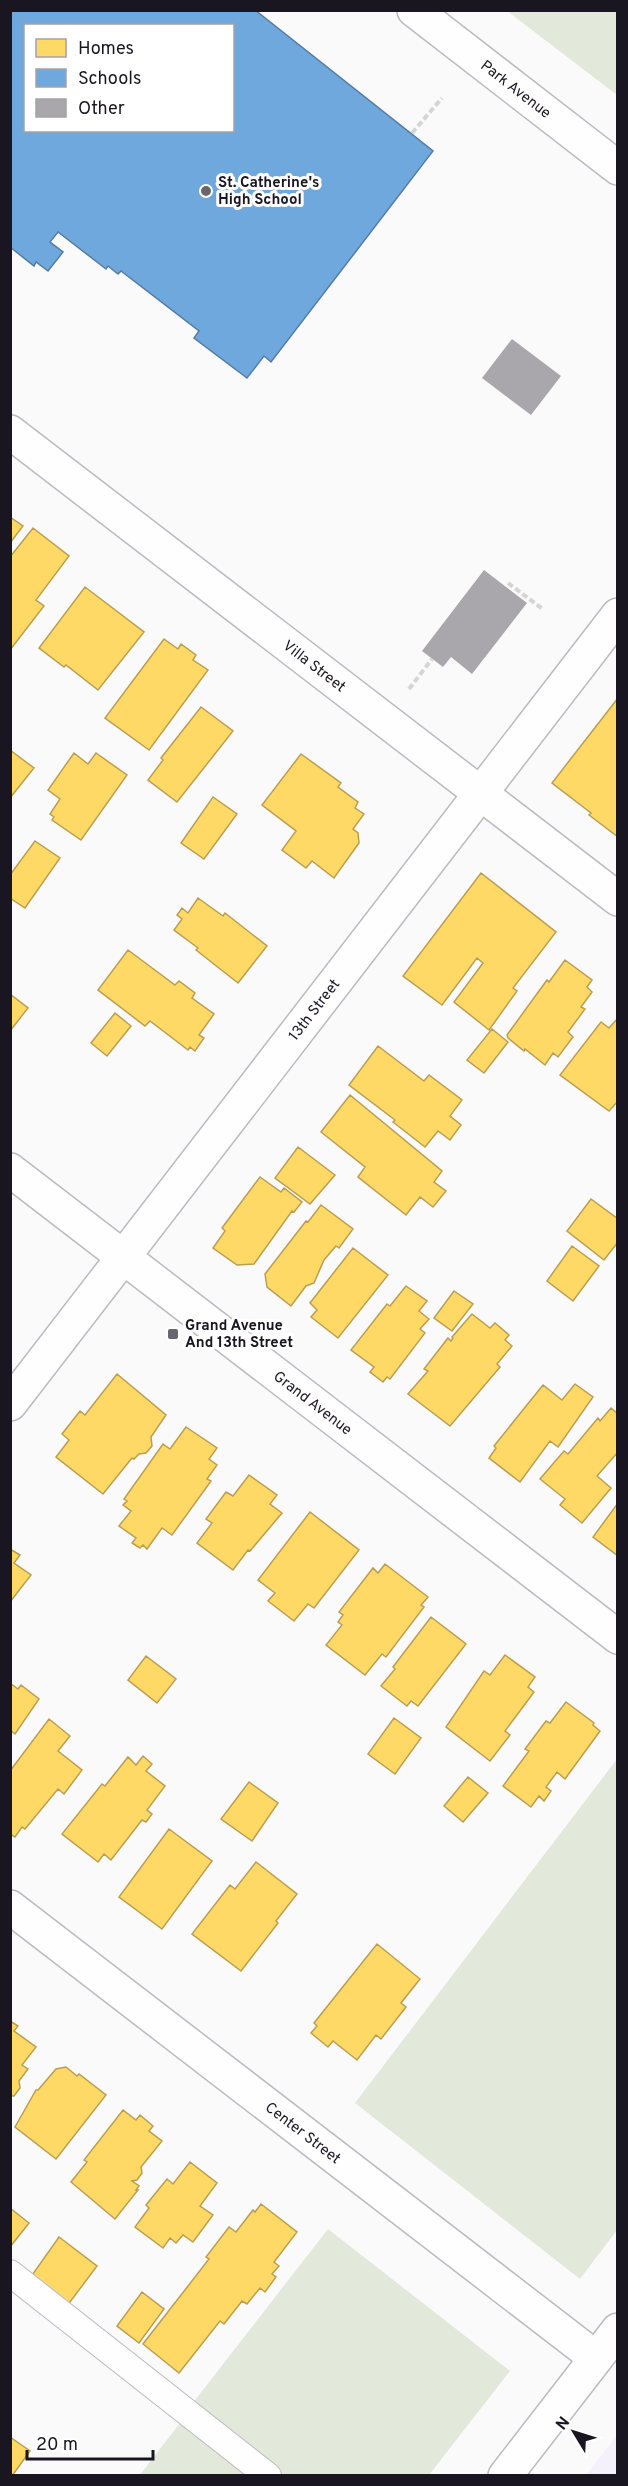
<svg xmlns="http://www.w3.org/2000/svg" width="628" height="2486" font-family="Overpass,sans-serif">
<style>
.built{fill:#f4f1fa}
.green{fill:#e2e9db}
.homes{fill:#ffd966;stroke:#ba9e51;stroke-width:1.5}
.schools{fill:#6fa8dc;stroke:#567ca4;stroke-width:1.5;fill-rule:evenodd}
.building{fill:#a9a6ac}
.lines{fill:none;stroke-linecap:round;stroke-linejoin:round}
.service-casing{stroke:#bcbac0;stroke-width:28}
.minor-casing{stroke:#bcbac0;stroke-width:36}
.secondary-casing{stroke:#bcbac0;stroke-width:36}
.path{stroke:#d5d5d5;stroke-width:4;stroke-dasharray:6 3;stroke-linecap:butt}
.service{stroke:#fefefe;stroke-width:26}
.minor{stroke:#fefefe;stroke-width:33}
.secondary{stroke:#fefefe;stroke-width:33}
.poi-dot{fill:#68666d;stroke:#fff;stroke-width:2}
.labels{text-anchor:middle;stroke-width:6;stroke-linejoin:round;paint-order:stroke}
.street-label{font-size:15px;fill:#1a1621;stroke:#fff}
.poi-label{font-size:15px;font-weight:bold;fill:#1a1621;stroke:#fff;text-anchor:start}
</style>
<rect width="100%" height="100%" fill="#fafafa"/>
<path class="built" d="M617 2435V2475H586Z"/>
<path class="green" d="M507 11H617V95Z
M617 1759V2230L580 2279 355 2103Z
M328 2229 510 2371 429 2475H283L192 2404Z
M180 2423 249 2476H139Z"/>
<path class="homes" d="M10 517 23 526 10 543Z
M33 528 69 556 36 600 44 606 10 650V557Z
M85 587 144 632 98 690 66 665 64 667 39 648Z
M164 639 178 649 181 644 196 655 193 660 208 670 149 750 105 718Z
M618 698V837L589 815 591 813 552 783Z
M201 707 233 731 177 802 148 780 163 760 161 758Z
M10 750 34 768 10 798Z
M74 753 88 764 96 753 127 775 81 840 52 820 54 817 50 814 60 799 48 790Z
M301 754 341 783 338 787 358 802 355 808 364 814 353 829 358 833 359 843 334 878 312 861 306 868 282 850 296 831 262 805Z
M213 797 237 814 204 859 181 843Z
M35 841 60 858 25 908 10 898V875Z
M481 873 556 932 513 988 517 991 489 1030 454 1002 483 963 477 958 442 1005 403 976Z
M198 898 223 916 225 913 267 946 238 983 196 950 198 948 174 930 182 919 177 915 182 908 188 913Z
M128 950 175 985 179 981 195 993 192 998 214 1014 199 1035 204 1038 195 1051 190 1047 188 1050 150 1021 145 1026 98 990Z
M565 960 592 980 587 987 592 992 581 1007 585 1009 568 1032 573 1037 558 1057 553 1053 545 1065 525 1049 524 1051 508 1038 507 1035 547 980 549 982Z
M10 994 28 1008 10 1031Z
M115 1013 131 1026 107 1056 91 1043Z
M618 1018V1101L609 1111 560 1075 601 1022 609 1028Z
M492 1029 508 1042 484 1073 467 1060Z
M378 1046 424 1081 429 1075 462 1100 450 1116 461 1125 450 1140 438 1131 425 1147 393 1122 395 1120 349 1085Z
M350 1095 442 1171 434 1182 446 1191 433 1207 420 1197 406 1215 358 1177 365 1167 321 1132Z
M298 1147 335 1175 310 1204 275 1178Z
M260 1177 281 1192 284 1188 302 1202 294 1212 292 1211 254 1264 237 1265 213 1248 225 1231 222 1228Z
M591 1199 618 1219V1242L604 1260 567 1231Z
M321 1205 353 1229 339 1248 336 1246 324 1260 314 1283 306 1286 291 1306 267 1287 265 1274 306 1221 308 1222Z
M572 1246 599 1266 573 1301 547 1281Z
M353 1248 388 1275 338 1338 311 1317 317 1310 310 1303Z
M406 1286 427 1301 419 1311 429 1319 420 1329 425 1333 390 1379 387 1377 383 1382 370 1372 374 1367 351 1350 387 1304 390 1306Z
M454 1291 473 1304 452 1331 434 1318Z
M472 1314 490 1328 495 1323 509 1335 505 1340 512 1346 497 1364 500 1367 450 1426 408 1394 428 1371 424 1369 448 1338 451 1341 453 1338 452 1337Z
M117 1374 166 1415 151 1437 152 1446 146 1453 139 1454 134 1459 132 1458 103 1494 56 1457 69 1440 62 1434 80 1411 85 1415Z
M575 1384 593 1397 558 1447 550 1441 520 1482 489 1458 496 1448 494 1446 543 1385 562 1400Z
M611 1408 618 1414V1452L597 1476 611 1488 582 1523 560 1505 565 1499 540 1479 564 1451 568 1454 598 1418 600 1421Z
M186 1427 217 1448 209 1459 217 1465 207 1479 211 1481 172 1535 162 1528 147 1549 143 1545 140 1548 132 1543 136 1538 119 1526 131 1511 123 1505 127 1501 124 1499 163 1444 170 1449Z
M249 1475 277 1495 270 1504 282 1513 250 1551 248 1550 233 1570 197 1543 212 1523 206 1519 226 1492 233 1496Z
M618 1503V1556L593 1537Z
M310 1512 359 1550 314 1608 308 1604 294 1621 268 1601 275 1593 258 1580Z
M10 1549 20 1555 14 1563 31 1575 10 1602Z
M385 1564 428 1597 421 1605 424 1607 386 1657 382 1654 365 1675 326 1645 342 1625 338 1622 343 1615 339 1612 373 1568 378 1573Z
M431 1617 466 1644 418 1706 411 1701 407 1706 381 1686 395 1669 393 1667Z
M505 1655 535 1677 528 1687 534 1692 505 1731 510 1735 490 1761 446 1727 484 1671 490 1675Z
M146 1656 176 1679 157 1703 128 1680Z
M10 1683 18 1689 21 1685 39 1699 15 1734 10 1730Z
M566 1702 594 1723 593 1725 600 1731 565 1779 557 1772 546 1787 551 1791 544 1801 539 1796 531 1807 503 1786 529 1751 525 1749 546 1721 550 1723Z
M394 1718 421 1738 395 1774 368 1754Z
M49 1719 70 1736 58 1751 82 1770 64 1794 58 1789 25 1829 22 1827 15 1837 10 1834V1771Z
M143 1756 152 1764 146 1771 165 1786 147 1810 152 1814 146 1822 142 1820 111 1860 104 1854 98 1862 62 1834 102 1784 105 1786 128 1757 136 1765Z
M468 1777 488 1793 463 1822 444 1806Z
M249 1782 278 1803 252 1841 221 1819Z
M169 1829 212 1861 162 1929 119 1897Z
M256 1862 297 1894 276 1921 278 1923 241 1971 192 1934 230 1885 235 1889Z
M377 1944 420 1979 401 2003 406 2007 381 2039 376 2035 357 2060 333 2041 328 2047 311 2033 317 2026 314 2023Z
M10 2021 18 2026 14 2031 36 2047 22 2065 28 2069 19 2081 20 2088 14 2096H10Z
M66 2067 77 2076 79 2074 106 2095 56 2159 15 2127 36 2090H38L56 2069Z
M123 2110 136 2120 140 2115 153 2126 149 2131 162 2141 141 2167 142 2173 137 2180 132 2181 139 2186 136 2190H138L115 2219 71 2182 87 2162 84 2160Z
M190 2162 217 2183 200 2206 213 2215 193 2242 183 2235 176 2243 170 2238 163 2248 135 2227 149 2208 146 2205 167 2179 173 2184Z
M261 2204 297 2232 274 2262 279 2266 272 2274 276 2277 265 2292 260 2288 247 2304 242 2301 224 2324 220 2321 179 2373 143 2344 209 2259 206 2257 229 2227 236 2232 253 2210 255 2212Z
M10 2208 29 2223 10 2247Z
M59 2237 97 2266 67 2306 30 2278Z
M142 2292 164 2309 139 2343 117 2326Z
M10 2437 30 2451 12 2476H10Z"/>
<path class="schools" d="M10 10H255L433 151 271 362 264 356 247 378 194 338 199 331 121 271 118 274 108 266 106 269 58 232 50 242 63 252 48 271 36 262 34 266 10 247ZM26 26H232V130H26Z"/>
<path class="building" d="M512 339 561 376 531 415 482 378Z
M484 570 527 603 472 674 451 657 443 667 422 651Z"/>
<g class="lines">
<g class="service-casing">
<path id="service" d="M10 2273 268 2476"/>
</g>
<g class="minor-casing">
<g id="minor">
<path id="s1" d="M414 10 618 168"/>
<path id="s2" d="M10 432 618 899"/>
<path id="s3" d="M10 1170 618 1637"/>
<path id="s4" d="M10 1404 618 615"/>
<path id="s5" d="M10 1907 596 2358"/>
</g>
</g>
<g class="secondary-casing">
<path id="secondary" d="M505 2476 618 2330"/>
</g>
<path class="path" d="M412 133 442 98
M508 583 544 610
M409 689 432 659"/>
<use href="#service" class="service"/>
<use href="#minor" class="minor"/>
<use href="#secondary" class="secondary"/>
</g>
<g class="poi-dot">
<circle cx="206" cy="191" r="6"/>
<rect x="167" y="1328" width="12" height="12" rx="3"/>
</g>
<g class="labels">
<g class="street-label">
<text dy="5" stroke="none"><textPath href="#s1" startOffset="129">Park Avenue</textPath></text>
<text dy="5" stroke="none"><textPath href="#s2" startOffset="384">Villa Street</textPath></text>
<text dy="5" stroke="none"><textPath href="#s4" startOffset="498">13th Street</textPath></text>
<text dy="5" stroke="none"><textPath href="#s3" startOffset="382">Grand Avenue</textPath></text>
<text dy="5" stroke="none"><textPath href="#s5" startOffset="370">Center Street</textPath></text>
</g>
<g class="poi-label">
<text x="218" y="187">St. Catherine's<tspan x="218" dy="17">High School</tspan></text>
<text x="185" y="1330">Grand Avenue<tspan x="185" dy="17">And 13th Street</tspan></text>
</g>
</g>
<rect width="628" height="2486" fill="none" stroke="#1a1621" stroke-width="24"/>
<rect x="24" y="24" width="210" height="108" fill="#ffffff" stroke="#a3a2a6" stroke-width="1.5"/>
<rect x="36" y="39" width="30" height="18" fill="#ffd966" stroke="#a3a2a6" stroke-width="1.5"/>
<text x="78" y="54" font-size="18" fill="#1a1621">Homes</text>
<rect x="36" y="69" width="30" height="18" fill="#6fa8dc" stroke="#a3a2a6" stroke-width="1.5"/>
<text x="78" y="84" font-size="18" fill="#1a1621">Schools</text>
<rect x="36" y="99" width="30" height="18" fill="#a9a6ac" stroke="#a3a2a6" stroke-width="1.5"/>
<text x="78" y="114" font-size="18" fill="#1a1621">Other</text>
<g transform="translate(574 2432) rotate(308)" stroke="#ffffff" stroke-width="4.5" paint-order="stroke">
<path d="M0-4.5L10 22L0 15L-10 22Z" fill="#1a1621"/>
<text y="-9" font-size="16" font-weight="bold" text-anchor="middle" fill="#1a1621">N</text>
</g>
<path d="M27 2450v9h126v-9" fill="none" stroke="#1a1621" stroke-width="3"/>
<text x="36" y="2450" font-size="18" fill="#1a1621" stroke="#ffffff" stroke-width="4.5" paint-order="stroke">20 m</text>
</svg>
